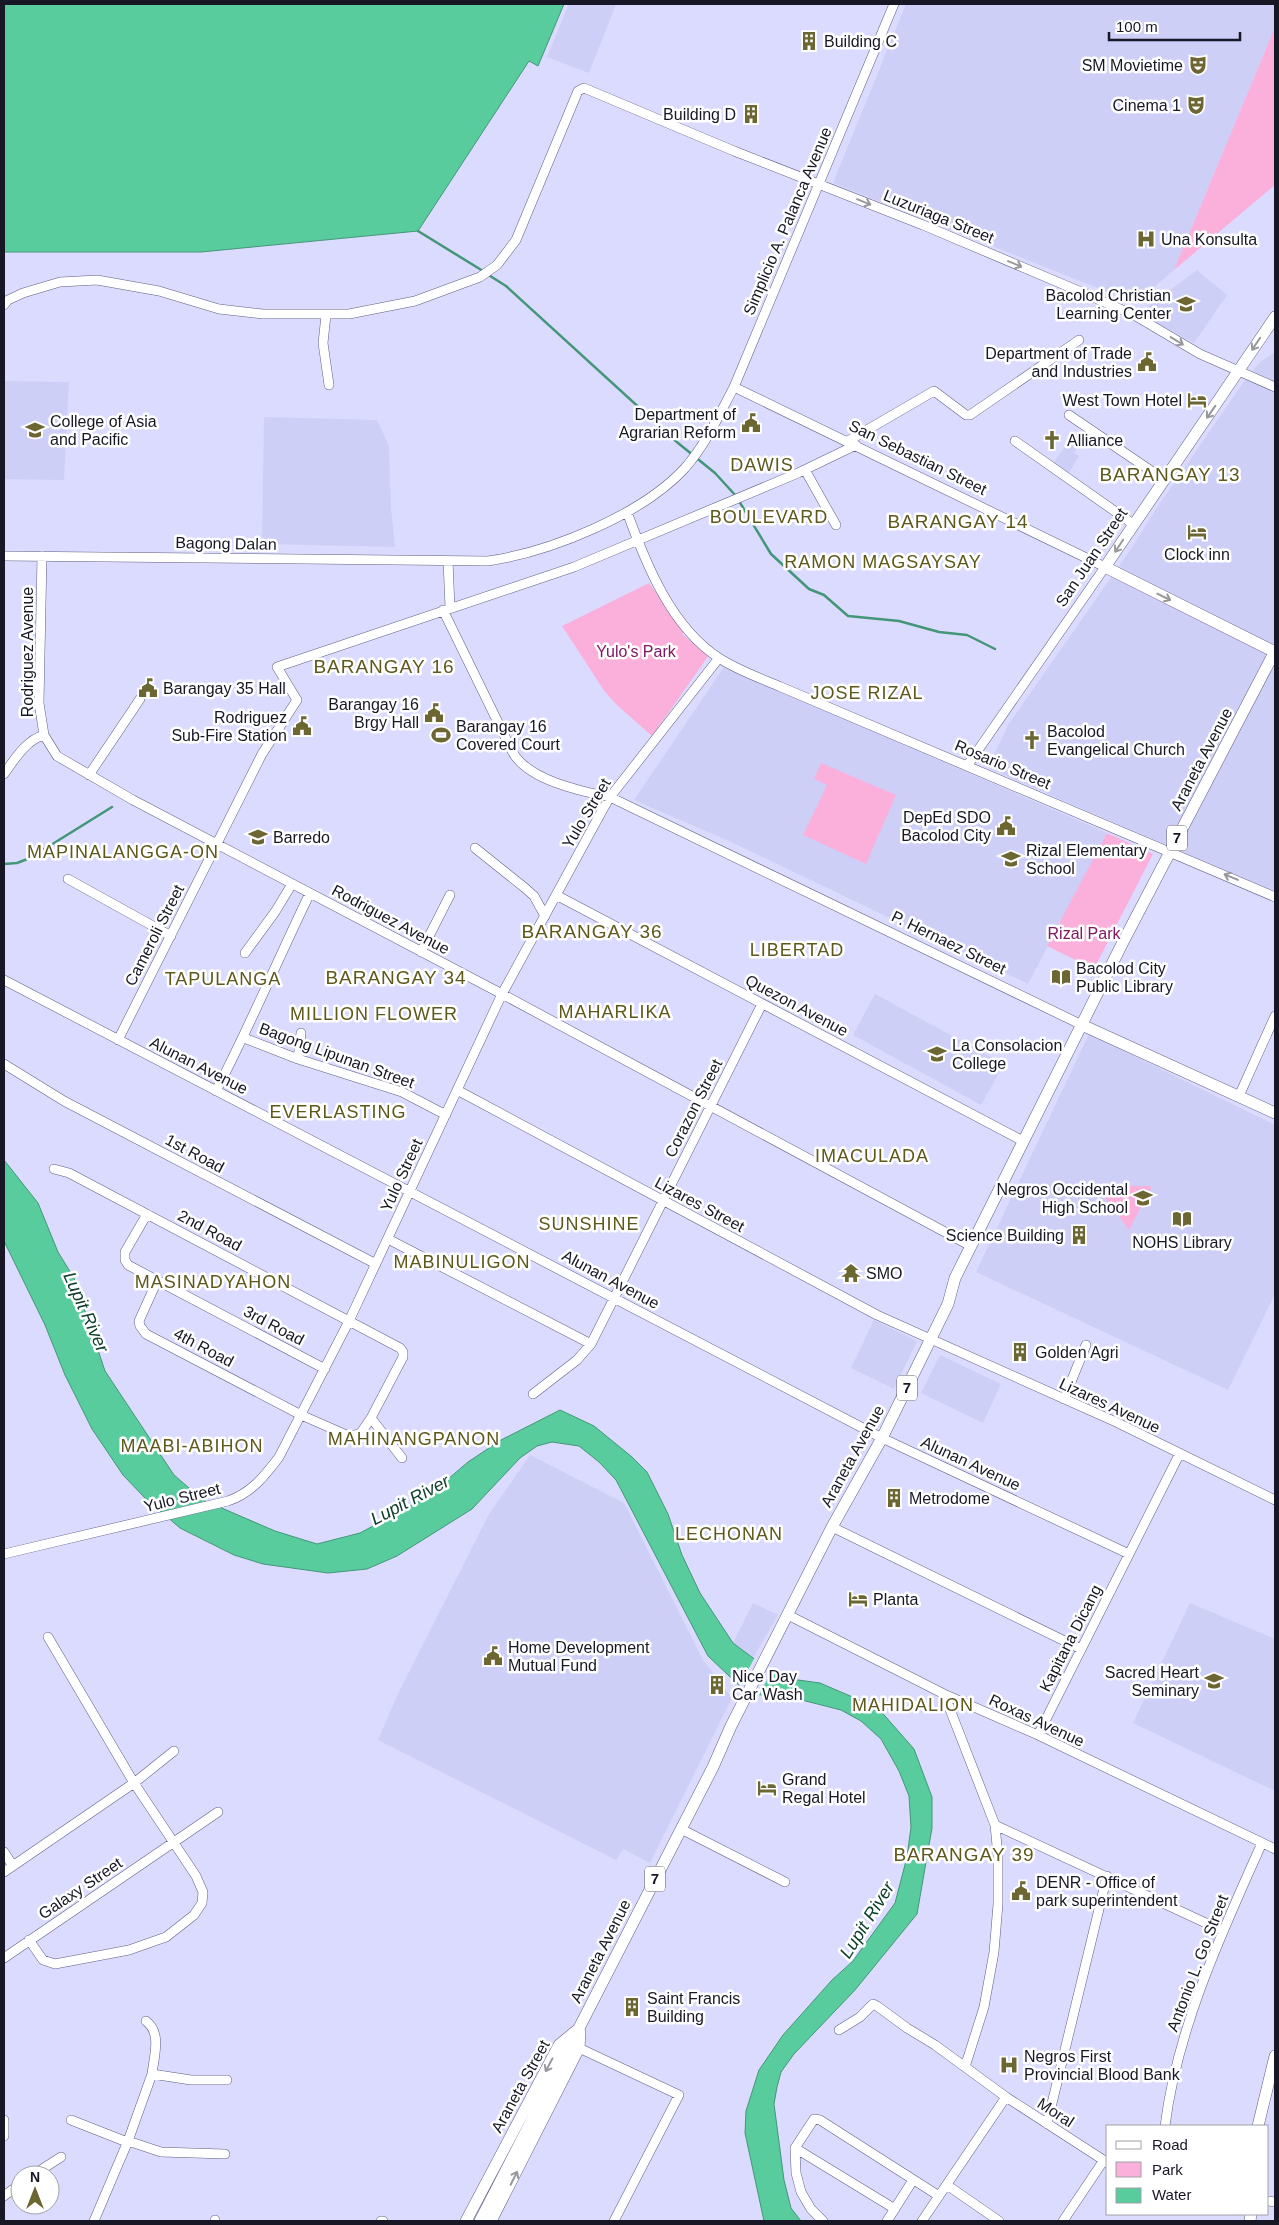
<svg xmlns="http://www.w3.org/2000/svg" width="1279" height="2225" font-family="Helvetica,sans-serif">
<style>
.built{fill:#cdcff7}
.green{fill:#fbb0dc}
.water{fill:#58cc9c;stroke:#449679}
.pier{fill:#dadbfe}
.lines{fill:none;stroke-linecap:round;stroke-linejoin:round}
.stream{stroke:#449679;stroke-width:2.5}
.minor-casing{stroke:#5f5f84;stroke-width:10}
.major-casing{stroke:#5f5f84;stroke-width:12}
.minor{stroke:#fff;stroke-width:9}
.major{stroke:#fff;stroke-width:11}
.oneway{stroke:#97979d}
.labels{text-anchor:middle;stroke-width:5;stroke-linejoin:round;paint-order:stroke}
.shield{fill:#fff;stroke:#5d5d67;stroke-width:1}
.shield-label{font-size:15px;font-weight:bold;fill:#171726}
.poi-label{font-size:16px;fill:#171726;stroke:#fff;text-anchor:start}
.street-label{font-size:16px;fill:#171726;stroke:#fff}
.park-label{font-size:16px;fill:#821862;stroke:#fff}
.neighbourhood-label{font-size:18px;letter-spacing:1px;fill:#5e581c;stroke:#fff}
.water-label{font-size:18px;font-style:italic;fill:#0e402d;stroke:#fff}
.quarter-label{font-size:19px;letter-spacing:1px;fill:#5e581c;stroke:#fff}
</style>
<rect width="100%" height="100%" fill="#dadbfe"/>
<path class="built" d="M569 4H616L589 73 547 57Z
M906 4H1275V27L1174 270 1136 303 833 183Z
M1197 270 1227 295 1194 343 1139 313Z
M1275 352V892L988 768 1008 725 1131 549 1158 506 1243 383 1260 362Z
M4 381 69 382 64 480 4 479Z
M264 417 377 420 389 446 391 508 395 547 262 544Z
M1075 433 1084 438 1074 453 1079 456 1068 474 1053 463Z
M724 667 1107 833 1028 984 729 841 634 800Z
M875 994 1004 1064 981 1105 853 1035Z
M1089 1034 1275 1125V1294L1228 1390 976 1272Z
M874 1320 917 1341 894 1389 851 1368Z
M940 1355 1001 1384 983 1423 921 1393Z
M530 1455 624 1503 703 1660 732 1698 650 1863 623 1849 616 1860 378 1740 397 1696 489 1514Z
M753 1603 778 1615 753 1658 733 1643Z
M1190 1603 1275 1639V1791L1133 1723Z"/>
<path class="green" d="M1275 27V185L1174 270Z
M649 583 684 632 682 634 709 655 652 736 618 706 605 692 562 626Z
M821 763 896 795 866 864 803 835 827 785 814 779Z
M1107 833 1153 854 1094 969 1047 946Z
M1107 1186H1150L1151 1188 1129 1230 1100 1191 1103 1187Z"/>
<path class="water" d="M4 4H564L538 66 529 61 418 231 201 252H4Z
M4 1160 38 1203 58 1252 74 1278 105 1371 174 1475 203 1500 275 1531 317 1544 360 1533 427 1497 468 1462 501 1440 560 1410 594 1426 632 1457 647 1472 668 1514 682 1555 700 1593 733 1643 753 1658 791 1679 820 1683 878 1708 914 1749 932 1797V1828L917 1914 855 1990 794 2054 781 2072 777 2087 774 2104 784 2180 791 2208 801 2221H764L745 2133 746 2111 759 2070 783 2035 832 1980 853 1961 895 1903 907 1857 911 1827 909 1796 899 1771 881 1739 861 1721 841 1710 790 1697 777 1698 746 1692 708 1656 616 1480 599 1462 579 1446 552 1442 537 1446 520 1458 472 1509 397 1556 367 1569 328 1573 263 1564 234 1555 180 1528 145 1498 123 1475 92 1429 65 1375 45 1325 4 1241Z"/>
<path class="pier" d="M755 1657 774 1667 758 1697 745 1694 738 1688Z"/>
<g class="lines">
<path class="stream" d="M418 231 483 271
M487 274 506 286 678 443 715 473 736 496
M739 501 771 554 809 589 824 595 848 616 899 621 939 632 967 635 995 649
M4 864 17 863 30 858 112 807"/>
<g class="minor-casing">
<path id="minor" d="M4 305 8 300 23 293 60 282 97 280 159 291 219 309 263 314H349L415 301 480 277 497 265 516 240 578 91 584 88 734 151 923 225 1093 297 1134 315 1200 354 1275 387
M326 315 323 343 329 385
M734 387 1105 567 967 766
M1069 415 1163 479
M848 441 934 391 966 415H970L1079 340
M1015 441 1133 524
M805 470 836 525
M627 512C646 564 671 627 719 658 737 670 760 678 781 687L1275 897
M4 556 488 561C550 552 642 515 685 468 706 444 719 415 734 387L894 4
M42 556 39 703 44 735 57 756 133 800 502 994 971 1246
M448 561 450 608
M443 610 512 751C527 780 580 791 610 797L1082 1025
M4 774C14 760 26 740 44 735
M89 775 140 699
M475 848 525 888 534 896 545 916
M68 879 171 936
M556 895 1023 1141
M421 952 450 895
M245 953 275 912 292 884
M4 980 882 1438 1129 1554
M244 1038 298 1059 402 1092 446 1115
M118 1040 262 754 297 700 277 667 574 567 798 473 856 445
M298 1059 301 1033
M4 1064 64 1101 376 1264
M457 1090 877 1315 1116 1422 1275 1500
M216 1091C250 1026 278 959 310 893
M1239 1096 1275 1016
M54 1169 69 1173 400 1348 403 1352V1357L371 1418 402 1458
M147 1214 125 1252V1260L128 1265 325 1369
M388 1239 591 1344
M157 1281 139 1321 140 1326 146 1334 301 1415 349 1436 360 1434 371 1418
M533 1394 577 1360 591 1344 762 1004
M1064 1399 1086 1345
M832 1527 1081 1649
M4 1554 228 1501C251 1493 264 1477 279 1457L349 1321 502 994 603 809 610 797 719 658
M788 1615 944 1694 1038 1735 1275 1849
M944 1694 995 1825 998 1856V1904L994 1952 984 2007 965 2067
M1038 1735 1179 1455
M995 1825 1223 1931
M681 1829 785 1882
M4 1852 13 1866
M4 1872 134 1783 174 1751
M29 1940 43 1960 55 1964 129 1950 166 1937 194 1915 202 1903 203 1892 196 1876 134 1783 48 1637
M4 1958 218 1812
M146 2021C162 2033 154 2056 152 2074
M839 2030 860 2017 873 2004 877 2006 907 2028 935 2045 1006 2097 1108 2163
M579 2048 679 2095 614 2221
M4 2120V2136
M71 2120 127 2142
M1047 2124 1107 1876
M1165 2126C1177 2029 1222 1932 1262 1843
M128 2141 161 2152 225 2154
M795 2148 895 2209
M33 2175 61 2157
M947 2185 999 2221
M4 2196 20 2184
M1268 2201 1275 2202
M94 2221 128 2141 152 2074 191 2080H227
M215 2221V2220
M381 2221H383
M823 2221 811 2209 801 2192 796 2173 795 2148 814 2119 820 2120 939 2196
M887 2221 913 2180
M922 2221 1006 2097
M1063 2221 1104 2160"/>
</g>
<g class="major-casing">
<path id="major" d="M1275 652 1105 567 1275 317
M1082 1025 1275 1113
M1258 2126 1275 2056
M466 2221 559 2045 576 2031
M480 2221 713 1767 731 1726 832 1527 882 1438 948 1304 955 1278 1123 942 1275 651
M491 2221 579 2048 580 2032
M1250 2221 1251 2214"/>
</g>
<use href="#minor" class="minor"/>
<use href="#major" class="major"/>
</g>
<defs><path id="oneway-shaft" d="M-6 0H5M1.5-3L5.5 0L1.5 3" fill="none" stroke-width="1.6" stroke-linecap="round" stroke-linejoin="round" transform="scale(1.25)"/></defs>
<g class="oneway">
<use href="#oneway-shaft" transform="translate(864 202) rotate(22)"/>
<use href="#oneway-shaft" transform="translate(1015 264) rotate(23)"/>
<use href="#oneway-shaft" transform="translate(1177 341) rotate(31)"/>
<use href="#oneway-shaft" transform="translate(1256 344) rotate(124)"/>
<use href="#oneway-shaft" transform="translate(1211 412) rotate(125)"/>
<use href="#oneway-shaft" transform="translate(1119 546) rotate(123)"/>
<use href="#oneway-shaft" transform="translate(1164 597) rotate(26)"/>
<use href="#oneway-shaft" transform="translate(1231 877) rotate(-157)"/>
<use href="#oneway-shaft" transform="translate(549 2065) rotate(118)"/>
<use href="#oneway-shaft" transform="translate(514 2178) rotate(-63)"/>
</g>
<defs>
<g id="building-bare" transform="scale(1.5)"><path d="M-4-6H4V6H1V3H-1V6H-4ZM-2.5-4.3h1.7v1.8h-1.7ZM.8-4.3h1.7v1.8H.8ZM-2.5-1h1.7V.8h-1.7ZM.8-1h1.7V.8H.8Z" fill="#6c6633" stroke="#fff" stroke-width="2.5" paint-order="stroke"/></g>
<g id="theatre-bare" transform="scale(1.5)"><path d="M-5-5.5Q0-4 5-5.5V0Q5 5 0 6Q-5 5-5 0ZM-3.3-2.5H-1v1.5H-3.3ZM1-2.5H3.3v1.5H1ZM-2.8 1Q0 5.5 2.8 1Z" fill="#6c6633" stroke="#fff" stroke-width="2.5" paint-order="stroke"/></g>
<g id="hospital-bare" transform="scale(1.5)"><path d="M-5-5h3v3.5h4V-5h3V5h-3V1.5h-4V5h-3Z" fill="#6c6633" stroke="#fff" stroke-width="2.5" paint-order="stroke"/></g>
<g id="school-bare" transform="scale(1.5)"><path d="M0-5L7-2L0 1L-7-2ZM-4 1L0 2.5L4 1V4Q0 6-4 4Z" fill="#6c6633" stroke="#fff" stroke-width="2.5" paint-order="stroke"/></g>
<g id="civic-bare" transform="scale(1.5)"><path d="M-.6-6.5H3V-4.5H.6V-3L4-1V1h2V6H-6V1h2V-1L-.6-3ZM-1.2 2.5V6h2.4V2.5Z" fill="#6c6633" stroke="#fff" stroke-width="2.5" paint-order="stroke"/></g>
<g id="hotel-bare" transform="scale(1.5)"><path d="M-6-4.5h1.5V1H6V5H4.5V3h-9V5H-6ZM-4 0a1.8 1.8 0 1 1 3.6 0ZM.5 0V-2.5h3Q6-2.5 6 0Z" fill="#6c6633" stroke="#fff" stroke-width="2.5" paint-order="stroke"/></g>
<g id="university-bare" transform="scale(1.5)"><path d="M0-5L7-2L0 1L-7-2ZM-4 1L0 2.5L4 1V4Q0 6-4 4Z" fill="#6c6633" stroke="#fff" stroke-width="2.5" paint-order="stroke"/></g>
<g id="church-bare" transform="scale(1.5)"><path d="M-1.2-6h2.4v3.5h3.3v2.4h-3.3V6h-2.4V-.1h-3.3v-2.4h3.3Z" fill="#6c6633" stroke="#fff" stroke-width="2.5" paint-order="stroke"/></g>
<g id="stadium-bare" transform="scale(1.5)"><path d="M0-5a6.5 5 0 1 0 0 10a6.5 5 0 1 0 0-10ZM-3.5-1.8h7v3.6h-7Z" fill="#6c6633" stroke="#fff" stroke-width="2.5" paint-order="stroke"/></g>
<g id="library-bare" transform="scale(1.5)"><path d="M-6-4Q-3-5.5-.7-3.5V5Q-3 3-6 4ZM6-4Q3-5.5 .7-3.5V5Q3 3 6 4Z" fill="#6c6633" stroke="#fff" stroke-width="2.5" paint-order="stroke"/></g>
<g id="temple-bare" transform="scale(1.5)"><path d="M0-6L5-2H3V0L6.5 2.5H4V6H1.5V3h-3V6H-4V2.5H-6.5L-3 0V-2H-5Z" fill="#6c6633" stroke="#fff" stroke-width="2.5" paint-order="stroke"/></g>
</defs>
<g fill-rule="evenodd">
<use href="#building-bare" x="809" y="41"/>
<use href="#theatre-bare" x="1198" y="65"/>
<use href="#theatre-bare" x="1196" y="105"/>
<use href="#building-bare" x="751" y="114"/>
<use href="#hospital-bare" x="1146" y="239"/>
<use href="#school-bare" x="1186" y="304"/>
<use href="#civic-bare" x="1147" y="362"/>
<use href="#hotel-bare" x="1197" y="400"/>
<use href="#civic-bare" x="751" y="423"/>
<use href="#university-bare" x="35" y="430"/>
<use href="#church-bare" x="1052" y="440"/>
<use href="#hotel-bare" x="1197" y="532"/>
<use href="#civic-bare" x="148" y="688"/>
<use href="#civic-bare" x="434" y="713"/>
<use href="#civic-bare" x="302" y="726"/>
<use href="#stadium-bare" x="441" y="735"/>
<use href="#church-bare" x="1032" y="740"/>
<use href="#civic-bare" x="1006" y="826"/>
<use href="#school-bare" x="258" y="837"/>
<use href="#school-bare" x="1011" y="859"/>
<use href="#library-bare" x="1061" y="977"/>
<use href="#university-bare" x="937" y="1054"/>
<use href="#school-bare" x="1143" y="1198"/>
<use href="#library-bare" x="1182" y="1219"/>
<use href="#building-bare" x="1079" y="1235"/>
<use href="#temple-bare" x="851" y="1273"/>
<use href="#building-bare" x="1020" y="1352"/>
<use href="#building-bare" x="894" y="1498"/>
<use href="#hotel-bare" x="858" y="1599"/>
<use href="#civic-bare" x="493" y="1656"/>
<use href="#university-bare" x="1214" y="1681"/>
<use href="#building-bare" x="717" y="1685"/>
<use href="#hotel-bare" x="767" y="1788"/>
<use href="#civic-bare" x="1021" y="1891"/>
<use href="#building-bare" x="632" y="2007"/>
<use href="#hospital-bare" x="1009" y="2065"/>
</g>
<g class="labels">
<g class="shield">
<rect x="1167" y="825.5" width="20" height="25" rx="4"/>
<rect x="897" y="1375.5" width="20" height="25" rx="4"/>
<rect x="645" y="1866.5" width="20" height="25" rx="4"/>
</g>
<g class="shield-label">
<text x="1177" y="843">7</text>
<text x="907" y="1393">7</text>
<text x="655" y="1884">7</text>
</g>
<g class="poi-label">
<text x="824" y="47">Building C</text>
<text x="1183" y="71" text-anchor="end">SM Movietime</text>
<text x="1181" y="111" text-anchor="end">Cinema 1</text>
<text x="736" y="120" text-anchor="end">Building D</text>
<text x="1161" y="245">Una Konsulta</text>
<text x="1171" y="301" text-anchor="end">Bacolod Christian<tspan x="1171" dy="18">Learning Center</tspan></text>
<text x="1132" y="359" text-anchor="end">Department of Trade<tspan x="1132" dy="18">and Industries</tspan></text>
<text x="1182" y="406" text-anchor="end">West Town Hotel</text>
<text x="736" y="420" text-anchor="end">Department of<tspan x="736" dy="18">Agrarian Reform</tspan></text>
<text x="50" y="427">College of Asia<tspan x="50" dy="18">and Pacific</tspan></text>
<text x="1067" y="446">Alliance</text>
<text x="1197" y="560" text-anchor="middle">Clock inn</text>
<text x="163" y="694">Barangay 35 Hall</text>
<text x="419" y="710" text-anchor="end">Barangay 16<tspan x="419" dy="18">Brgy Hall</tspan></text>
<text x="287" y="723" text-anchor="end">Rodriguez<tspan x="287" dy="18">Sub-Fire Station</tspan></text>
<text x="456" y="732">Barangay 16<tspan x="456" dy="18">Covered Court</tspan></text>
<text x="1047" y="737">Bacolod<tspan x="1047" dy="18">Evangelical Church</tspan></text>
<text x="991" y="823" text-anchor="end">DepEd SDO<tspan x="991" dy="18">Bacolod City</tspan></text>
<text x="273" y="843">Barredo</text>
<text x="1026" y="856">Rizal Elementary<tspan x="1026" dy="18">School</tspan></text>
<text x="1076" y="974">Bacolod City<tspan x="1076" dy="18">Public Library</tspan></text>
<text x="952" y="1051">La Consolacion<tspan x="952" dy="18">College</tspan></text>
<text x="1128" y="1195" text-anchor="end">Negros Occidental<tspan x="1128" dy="18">High School</tspan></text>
<text x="1064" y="1241" text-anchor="end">Science Building</text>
<text x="1182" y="1248" text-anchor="middle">NOHS Library</text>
<text x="866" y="1279">SMO</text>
<text x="1035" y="1358">Golden Agri</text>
<text x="909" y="1504">Metrodome</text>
<text x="873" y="1605">Planta</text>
<text x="508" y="1653">Home Development<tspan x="508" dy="18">Mutual Fund</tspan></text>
<text x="1199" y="1678" text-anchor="end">Sacred Heart<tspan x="1199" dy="18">Seminary</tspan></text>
<text x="732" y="1682">Nice Day<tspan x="732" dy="18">Car Wash</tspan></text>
<text x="782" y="1785">Grand<tspan x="782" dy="18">Regal Hotel</tspan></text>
<text x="1036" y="1888">DENR - Office of<tspan x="1036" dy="18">park superintendent</tspan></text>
<text x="647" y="2004">Saint Francis<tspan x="647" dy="18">Building</tspan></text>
<text x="1024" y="2062">Negros First<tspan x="1024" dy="18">Provincial Blood Bank</tspan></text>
</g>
<g class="street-label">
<text transform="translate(939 216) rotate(22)" y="6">Luzuriaga Street</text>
<text transform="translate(787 221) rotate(-67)" y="6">Simplicio A. Palanca Avenue</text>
<text transform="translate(918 457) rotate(26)" y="6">San Sebastian Street</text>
<text transform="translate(226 543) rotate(1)" y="6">Bagong Dalan</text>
<text transform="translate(1091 557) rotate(-56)" y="6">San Juan Street</text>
<text transform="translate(27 652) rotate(-90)" y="6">Rodriguez Avenue</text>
<text transform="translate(1201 759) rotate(-62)" y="6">Araneta Avenue</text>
<text transform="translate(1003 764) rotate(23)" y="6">Rosario Street</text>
<text transform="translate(586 813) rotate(-59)" y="6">Yulo Street</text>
<text transform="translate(391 919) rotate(28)" y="6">Rodriguez Avenue</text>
<text transform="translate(154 935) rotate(-63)" y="6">Cameroli Street</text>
<text transform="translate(949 942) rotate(26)" y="6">P. Hernaez Street</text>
<text transform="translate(797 1005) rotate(28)" y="6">Quezon Avenue</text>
<text transform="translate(337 1055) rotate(20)" y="6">Bagong Lipunan Street</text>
<text transform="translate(199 1065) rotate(27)" y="6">Alunan Avenue</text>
<text transform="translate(693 1108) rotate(-63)" y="6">Corazon Street</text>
<text transform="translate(195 1153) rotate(28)" y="6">1st Road</text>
<text transform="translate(401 1175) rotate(-65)" y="6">Yulo Street</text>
<text transform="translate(700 1204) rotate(28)" y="6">Lizares Street</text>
<text transform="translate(210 1230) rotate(28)" y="6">2nd Road</text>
<text transform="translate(611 1279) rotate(28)" y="6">Alunan Avenue</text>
<text transform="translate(274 1325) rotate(28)" y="6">3rd Road</text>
<text transform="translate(204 1347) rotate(28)" y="6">4th Road</text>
<text transform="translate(1110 1405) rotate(25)" y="6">Lizares Avenue</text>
<text transform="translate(852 1456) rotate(-61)" y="6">Araneta Avenue</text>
<text transform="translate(971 1463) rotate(25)" y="6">Alunan Avenue</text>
<text transform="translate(182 1497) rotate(-14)" y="6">Yulo Street</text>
<text transform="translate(1070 1638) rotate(-63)" y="6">Kapitana Dicang</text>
<text transform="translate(1037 1720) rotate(25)" y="6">Roxas Avenue</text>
<text transform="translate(80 1888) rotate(-34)" y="6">Galaxy Street</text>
<text transform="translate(600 1951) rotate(-63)" y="6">Araneta Avenue</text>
<text transform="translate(1197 1963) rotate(-69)" y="6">Antonio L. Go Street</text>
<text transform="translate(520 2086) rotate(-61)" y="6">Araneta Street</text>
<text transform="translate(1056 2112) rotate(33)" y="6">Moral</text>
</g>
<g class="park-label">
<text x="636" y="657">Yulo's Park</text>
<text x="1084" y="939">Rizal Park</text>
</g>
<g class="neighbourhood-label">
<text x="762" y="471">DAWIS</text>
<text x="769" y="523">BOULEVARD</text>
<text x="883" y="568">RAMON MAGSAYSAY</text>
<text x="867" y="699">JOSE RIZAL</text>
<text x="123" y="858">MAPINALANGGA-ON</text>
<text x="797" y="956">LIBERTAD</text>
<text x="223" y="985">TAPULANGA</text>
<text x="615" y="1018">MAHARLIKA</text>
<text x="374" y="1020">MILLION FLOWER</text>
<text x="338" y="1118">EVERLASTING</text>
<text x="872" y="1162">IMACULADA</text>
<text x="589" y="1230">SUNSHINE</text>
<text x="462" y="1268">MABINULIGON</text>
<text x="213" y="1288">MASINADYAHON</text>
<text x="414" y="1445">MAHINANGPANON</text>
<text x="192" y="1452">MAABI-ABIHON</text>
<text x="729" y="1540">LECHONAN</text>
<text x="913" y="1711">MAHIDALION</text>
</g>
<g class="water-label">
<text transform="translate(86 1312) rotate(66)" y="6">Lupit River</text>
<text transform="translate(410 1500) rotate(-28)" y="6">Lupit River</text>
<text transform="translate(867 1920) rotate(-58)" y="6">Lupit River</text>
</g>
<g class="quarter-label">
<text x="1170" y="481">BARANGAY 13</text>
<text x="958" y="528">BARANGAY 14</text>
<text x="384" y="673">BARANGAY 16</text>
<text x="592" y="938">BARANGAY 36</text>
<text x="396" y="984">BARANGAY 34</text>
<text x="964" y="1861">BARANGAY 39</text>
</g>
</g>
<rect width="1279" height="2225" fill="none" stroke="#171726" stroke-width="10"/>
<rect x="1106" y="2125" width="162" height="90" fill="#ffffff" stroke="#a2a2a8"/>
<rect x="1116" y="2141" width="25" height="8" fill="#ffffff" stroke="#a2a2a8"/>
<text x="1152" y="2150" font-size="15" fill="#171726">Road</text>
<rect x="1116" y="2162" width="25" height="15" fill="#fbb0dc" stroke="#a2a2a8"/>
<text x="1152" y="2175" font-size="15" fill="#171726">Park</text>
<rect x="1116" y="2188" width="25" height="15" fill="#58cc9c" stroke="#a2a2a8"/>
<text x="1152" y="2200" font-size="15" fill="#171726">Water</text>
<g transform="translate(35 2190)"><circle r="24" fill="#ffffff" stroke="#a2a2a8"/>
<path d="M0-4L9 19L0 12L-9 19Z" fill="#6c6633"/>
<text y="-8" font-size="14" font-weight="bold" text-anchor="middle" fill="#171726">N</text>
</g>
<path d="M1109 32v8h131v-8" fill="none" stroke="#171726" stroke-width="2.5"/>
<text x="1116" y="32" font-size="15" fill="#171726" stroke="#ffffff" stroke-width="4" paint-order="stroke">100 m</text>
</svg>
